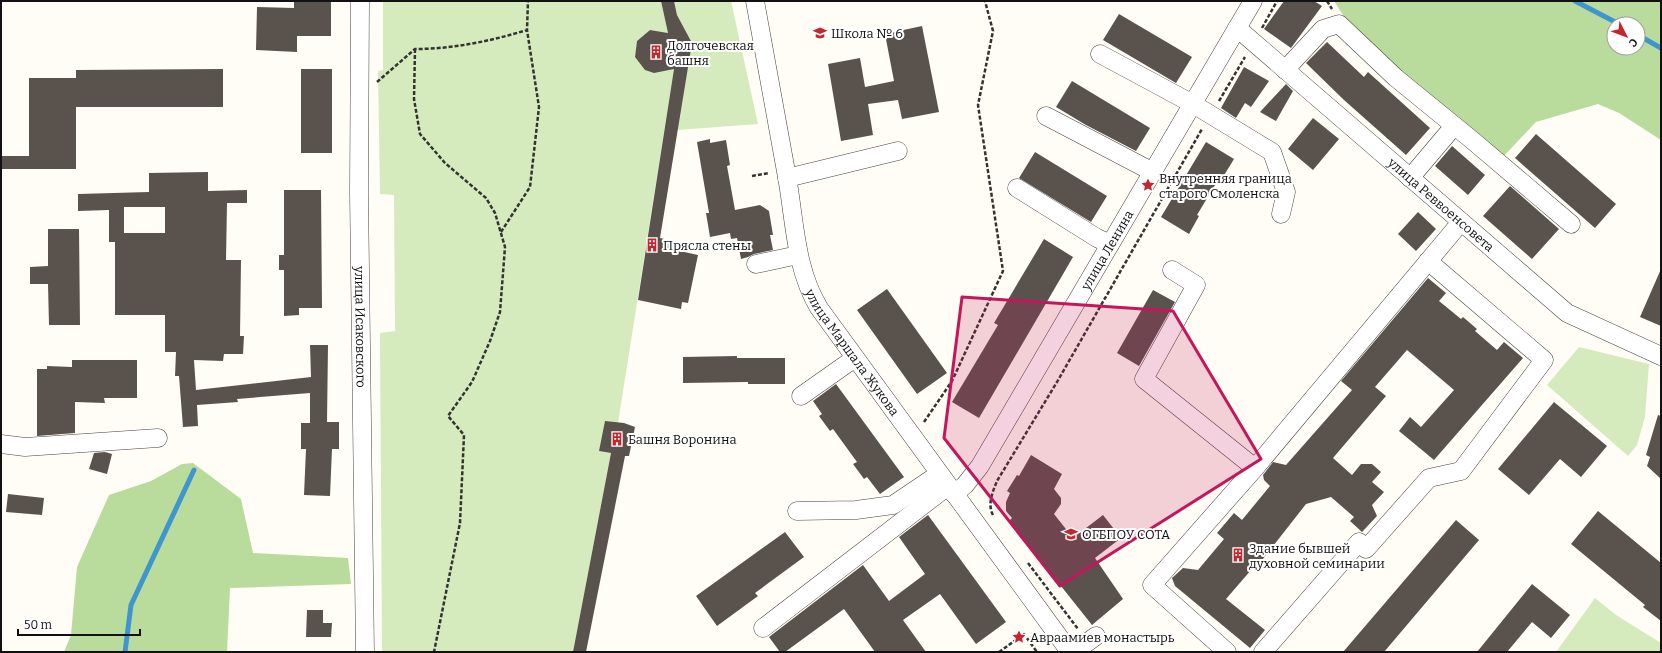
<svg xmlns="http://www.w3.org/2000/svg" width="1662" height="653" font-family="Bitter,serif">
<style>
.green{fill:#d5ebbd}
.forest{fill:#b9dc9c;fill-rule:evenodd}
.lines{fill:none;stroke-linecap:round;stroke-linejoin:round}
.stream{stroke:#3f96cf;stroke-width:5}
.building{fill:#5a524d;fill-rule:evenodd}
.minor-casing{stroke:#444;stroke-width:19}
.path{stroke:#333;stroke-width:2.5;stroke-dasharray:4 2;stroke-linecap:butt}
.minor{stroke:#fff;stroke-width:18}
.marked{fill:#c2185b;fill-opacity:0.2;stroke:#c2185b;stroke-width:3;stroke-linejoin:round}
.labels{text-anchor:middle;stroke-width:4;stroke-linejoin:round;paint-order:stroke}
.poi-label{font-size:13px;fill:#111;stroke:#fff;text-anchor:start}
.street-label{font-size:13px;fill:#111;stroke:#fff}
</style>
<rect width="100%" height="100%" fill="#fffdf5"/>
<path class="green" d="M383 1H661L668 33 650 30 637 41 635 57 675 63 618 423 600 451 611 453 573 652H382L380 333 395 331 394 195 380 194 378 71 383 70Z
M674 1H731L758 124 677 130 692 43 677 15Z
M1579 347 1649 364 1645 417 1637 445 1628 456 1547 385Z
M1595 598 1616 615 1661 643V652H1556Z"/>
<path class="forest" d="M1334 1H1661V140L1619 113 1598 104 1536 122 1501 159 1404 74 1348 23ZM1614 24H1638V48H1614Z
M193 463 241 499 253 553 348 558 351 584 230 588 227 652H64L71 635 77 567 109 495 151 481 182 464Z"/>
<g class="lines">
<path class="stream" d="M1575 1 1619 24
M1638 35 1661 48
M125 652 131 605 194 470"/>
</g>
<path class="building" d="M294 1H331V36H297V52L256 50 257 7 294 8Z
M661 1H674L677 15 692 43 660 238 677 242 675 250 698 255 688 303 682 302 681 309 638 300 674 69 654 73 645 70 635 57 637 41 650 30 668 33Z
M1284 1H1314L1322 6 1291 48 1264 29Z
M1119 14 1192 57 1176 83 1103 40Z
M922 26 939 112 902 119 898 100 868 104 873 135 841 141 828 64 860 58 865 87 894 81 885 34Z
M1327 42 1364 77 1368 72 1430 128 1406 155 1344 100 1306 63Z
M1244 67 1269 81 1251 107 1245 103 1236 118 1221 108Z
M223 69V107H76V169H1V156H29V78H76V70Z
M301 69H332V153H301Z
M1072 81 1150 128 1136 151 1086 125 1056 107Z
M1286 84 1293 91 1276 121 1260 112Z
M1313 118 1339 139 1313 170 1288 149Z
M1536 134 1616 204 1595 228 1515 158Z
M710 139V143L726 140 730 165 727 166 735 210 760 205 769 211 773 235H770L773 250 754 254 748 257 741 259 737 238 731 239 730 233 710 237 706 213H709L697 142Z
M1206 142 1234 159 1223 177 1221 175 1197 215 1199 216 1189 234 1161 217Z
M1452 146 1485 175 1468 195 1435 166Z
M1035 152 1107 196 1091 222 1019 178Z
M208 172V191L247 190V203H227L226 260H241L240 336H244L243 354H224L223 361 194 360 196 390 311 377 310 345H328L327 422H339V449H332L330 496 304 495 306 449H301V423H310V393L237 399 238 402 197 405 198 426 183 427 179 376H175L176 352H165V315H115V242H109V210L78 211V194L149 192V173ZM124 207H165V233H124Z
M1510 186 1559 229 1532 259 1483 216Z
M284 190H321L322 308H299V315L284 316V270H279V255H284Z
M1418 212 1436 229 1416 251 1398 234Z
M48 229H79L80 325H49L48 284H30V267L48 266Z
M1044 239 1073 257 979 418 952 402 998 325 994 323Z
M1661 269V326L1640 317Z
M1428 278 1446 293 1439 301 1461 319 1463 317 1477 329 1475 331 1497 350 1504 342 1523 358 1434 460 1399 431 1410 417 1421 427 1454 390 1407 350 1375 387 1386 396 1333 458 1352 475 1361 464H1372L1381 472 1372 482 1384 492 1372 505 1377 516 1362 532 1350 521 1354 517 1331 497 1306 504 1259 564 1258 562 1226 599 1265 630 1250 648 1175 586 1172 578 1183 568 1198 570 1224 539 1217 533 1234 513 1242 520 1270 486 1264 480 1263 475 1273 462 1286 465 1352 390 1341 381Z
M887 289 947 373 917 394 857 310Z
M1153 290 1175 302 1139 366 1117 353Z
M737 356V358H785V384H748V382L683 383V357Z
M72 360H137V398H104L105 403 75 402V433L37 436V369H47V366L72 367Z
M836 384 904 477 880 494 867 477 864 479 853 464 857 462 833 429 830 431 819 416 822 414 813 401Z
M1554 402 1607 446 1581 477 1560 459 1529 495 1498 469Z
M1658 415 1661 416V479L1647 466 1650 457 1646 455Z
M605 421 624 423 635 427 629 456H625L586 652H573L611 453 599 451Z
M105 452 112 454 107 474 89 469 94 453Z
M1031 455 1062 474 1054 489 1061 498V504L1054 514 1073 538 1103 515 1121 538 1095 558 1123 599 1092 625 1022 537 1021 538 1009 521 1012 518 1006 511V502L1010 493 1007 491 1017 475 1019 476Z
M8 494 44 498 42 515 6 512Z
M1598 511 1661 563V621L1643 607 1645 605 1571 544Z
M928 515 1006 622 976 644 940 594 903 620 926 652H875L844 609 785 652H780L769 637 863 565 889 601 925 574 899 537Z
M1456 520 1479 540 1384 652H1343Z
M785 532 804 557 755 593 758 596 717 626 696 596Z
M1532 584 1570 615 1551 638 1532 622 1507 652H1477Z
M307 610H323V623H332L331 637H306Z"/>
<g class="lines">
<g class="minor-casing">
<g id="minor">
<path id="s1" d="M360 1 359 193 365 652"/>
<path id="s2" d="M755 1C766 60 776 118 787 177 795 222 795 268 819 308L1070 652"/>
<path id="s3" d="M1237 28 1567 313 1661 356"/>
<path d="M1100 54 1193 104 1272 152 1286 192 1281 214"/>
<path d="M1285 70 1323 29 1339 24 1396 78 1472 140 1571 224"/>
<path d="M1046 116 1153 172"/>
<path d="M787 178 898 151"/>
<path d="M1410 178 1454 126"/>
<path d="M1017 188 1097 238 1110 244"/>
<path d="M756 264 798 255"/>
<path d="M1172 270 1196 285 1144 379 1255 468 1461 222"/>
<path d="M801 396 855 358"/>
<path d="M1 444 25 447 158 438"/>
<path id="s4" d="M954 494 965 485 980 466 1253 1"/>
<path d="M797 511 856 510 893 505 939 474"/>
<path d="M763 628 948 486"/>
<path d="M1074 652 1096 636"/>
<path d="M1227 652 1152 585 1255 468"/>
<path d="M1263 652 1359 542 1366 549 1429 478 1461 471 1544 360 1428 261"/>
</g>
</g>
<path class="path" d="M1327 1 1332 9
M1262 28 1277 1
M415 49 414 99 420 134 445 163 486 198 495 213 505 247 500 312 490 341 472 382 448 416 464 435 460 523 434 652
M377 82 415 49C453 49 491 41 527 30L528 1
M1219 101 1245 57
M752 176 769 173
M501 232 530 187 539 107 527 30
M924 422 952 381 1003 271 978 105 993 31 985 1
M993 515C987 504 993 491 997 481L1057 382 1202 129
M1028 563 1078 629
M999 652 1024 634 1037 652"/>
<use href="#minor" class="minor"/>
</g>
<path class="marked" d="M962 297 1173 311 1261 459 1060 586 944 438Z"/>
<defs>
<g id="school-bare" transform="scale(1.08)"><path d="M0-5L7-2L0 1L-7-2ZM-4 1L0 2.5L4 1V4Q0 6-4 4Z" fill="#c4262e" stroke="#fff" stroke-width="2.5" paint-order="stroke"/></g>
<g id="building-bare" transform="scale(1.08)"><path d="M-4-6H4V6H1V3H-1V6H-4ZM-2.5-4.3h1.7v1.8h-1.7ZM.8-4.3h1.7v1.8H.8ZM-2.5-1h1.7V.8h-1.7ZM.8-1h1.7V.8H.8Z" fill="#c4262e" stroke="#fff" stroke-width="2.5" paint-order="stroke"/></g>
<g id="sight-bare" transform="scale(1.08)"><path d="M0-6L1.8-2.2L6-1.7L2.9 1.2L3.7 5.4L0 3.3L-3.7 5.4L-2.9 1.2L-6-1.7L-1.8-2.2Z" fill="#c4262e" stroke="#fff" stroke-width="2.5" paint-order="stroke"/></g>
<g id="university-bare" transform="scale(1.08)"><path d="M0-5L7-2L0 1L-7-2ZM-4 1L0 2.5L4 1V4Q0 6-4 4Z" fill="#c4262e" stroke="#fff" stroke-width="2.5" paint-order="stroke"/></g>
</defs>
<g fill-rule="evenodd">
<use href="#school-bare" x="820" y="33"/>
<use href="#building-bare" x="656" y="52"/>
<use href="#sight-bare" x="1148" y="185"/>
<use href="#building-bare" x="652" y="245"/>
<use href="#building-bare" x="617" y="439"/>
<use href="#university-bare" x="1071" y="534"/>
<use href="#building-bare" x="1238" y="555"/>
<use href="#sight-bare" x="1019" y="637"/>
</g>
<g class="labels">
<g class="poi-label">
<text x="831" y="38">Школа № 6</text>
<text x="667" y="50">Долгочевская<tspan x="667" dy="15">башня</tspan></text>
<text x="1159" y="183">Внутренняя граница<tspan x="1159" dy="15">старого Смоленска</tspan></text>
<text x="663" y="250">Прясла стены</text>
<text x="628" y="444">Башня Воронина</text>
<text x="1082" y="539">ОГБПОУ СОТА</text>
<text x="1249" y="553">Здание бывшей<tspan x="1249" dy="15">духовной семинарии</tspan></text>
<text x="1030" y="642">Авраамиев монастырь</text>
</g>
<g class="street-label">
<text dy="5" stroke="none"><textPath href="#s3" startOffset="270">улица Реввоенсовета</textPath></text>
<text dy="5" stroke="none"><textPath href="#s4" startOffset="289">улица Ленина</textPath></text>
<text dy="5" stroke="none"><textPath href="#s1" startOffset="326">улица Исаковского</textPath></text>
<text dy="5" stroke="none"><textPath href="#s2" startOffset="370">улица Маршала Жукова</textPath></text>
</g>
</g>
<rect width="1662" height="653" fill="none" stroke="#111111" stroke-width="4"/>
<g transform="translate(1626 36) rotate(132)"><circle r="19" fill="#ffffff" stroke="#a0a0a0"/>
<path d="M0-3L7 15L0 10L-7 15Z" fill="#c4262e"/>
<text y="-6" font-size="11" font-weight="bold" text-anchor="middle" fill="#111111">С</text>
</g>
<path d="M18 629v6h122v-6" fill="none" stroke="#111111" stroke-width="2"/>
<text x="24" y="629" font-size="12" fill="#111111" stroke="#ffffff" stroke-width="3" paint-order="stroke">50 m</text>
</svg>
